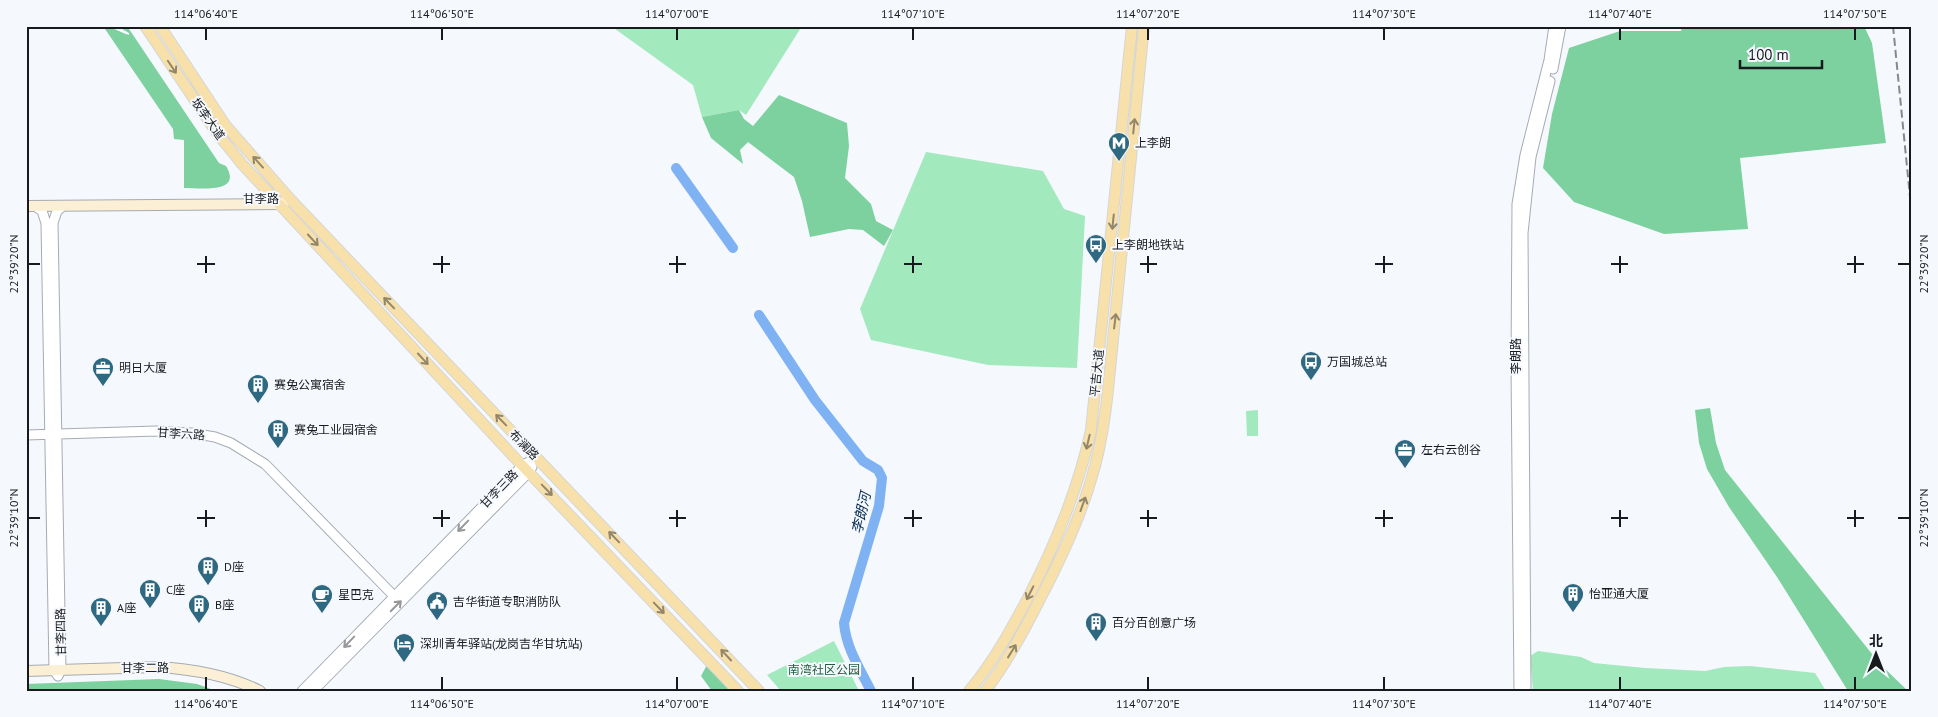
<svg xmlns="http://www.w3.org/2000/svg" width="1938" height="717" font-family="'PT Sans','Noto Sans SC',sans-serif">
<style>
.green{fill:#a2e9be}
.forest{fill:#7cd19f}
.lines{fill:none;stroke-linecap:round;stroke-linejoin:round}
.river{stroke:#7fb2f3;stroke-width:10}
.tertiary-casing{stroke:#a6abb3;stroke-width:11}
.secondary-casing{stroke:#a6abb3;stroke-width:12}
.primary-casing{stroke:#d5d6d6;stroke-width:12}
.tertiary{stroke:#fff;stroke-width:9}
.secondary{stroke:#fbf0d5;stroke-width:10}
.primary{stroke:#f7e0aa;stroke-width:10}
.rail{stroke:#86888c;stroke-width:2;stroke-dasharray:8 4;stroke-linecap:butt}
.oneway{stroke:#93876b}
.oneway2{stroke:#979899}
.ticks{fill:none;stroke:#181a1d;stroke-width:2}
.labels{text-anchor:middle;stroke-width:4;stroke-linejoin:round;paint-order:stroke}
.street-label{font-size:12px;fill:#181a1d;stroke:#f5f8fd}
.poi-label{font-size:12px;fill:#181a1d;stroke:#f5f8fd;text-anchor:start}
.park-label{font-size:12px;fill:#1f5d3d;stroke:#f5f8fd}
.water-label{font-size:14px;font-style:italic;fill:#062a52;stroke:#f5f8fd}
.neatline{fill:none;stroke:#181a1d;stroke-width:2}
.ticks-label{font-size:12px;text-anchor:middle;fill:#181a1d}
</style>
<rect width="100%" height="100%" fill="#f5f8fd"/>
<path class="green" d="M611 26H802L746 115 739 110 702 117 693 85Z
M926 152 1043 171 1064 209 1085 216 1077 368 988 365 871 340 860 309Z
M1258 410V436H1247L1246 411Z
M834 641 859 691H781L767 675Z
M1538 651 1581 657 1594 663 1645 668 1705 671 1724 667 1750 666 1815 673 1826 691H1533L1530 656Z"/>
<path class="forest" d="M103 26C111 26 121 33 129 35V33L117 26H127L219 163 226 166C243 194 200 188 184 188V140L174 139 173 129Z
M1682 26H1864L1872 43 1886 143 1740 158 1748 229 1664 234 1574 202 1543 168 1552 114 1569 48 1620 31H1681Z
M779 95 847 123 849 146 845 178 871 204 876 221 893 230 884 246 863 230 849 229 810 237 802 201 794 177 748 142 740 150 743 164 711 138 702 117 739 110 744 119 753 126Z
M1710 408 1716 443 1725 470 1880 664 1908 691H1848L1777 577 1729 507 1707 469 1699 443 1695 410Z
M708 663 734 691H712L701 676Z
M159 679 197 684 216 691H26V684Z"/>
<g class="lines">
<path class="river" d="M676 168 733 248
M759 315 815 400 863 461 878 470 882 478 879 506 844 623C846 648 860 669 871 691"/>
<g class="tertiary-casing">
<path id="tertiary" d="M1553 69 1561 26
M35 206 42 211 46 223 54 670 58 676
M26 435 156 431 191 433 215 437 231 443 265 464 393 595
M58 676 61 670 53 223 57 211 63 206
M302 691 523 465 537 458
M313 691 529 472 532 467
M1519 691 1516 366 1517 204 1525 155 1549 60 1554 26
M1526 691 1523 233 1531 157 1550 81"/>
</g>
<g class="secondary-casing">
<path id="secondary" d="M26 206 280 204 285 201
M26 671 157 667C193 669 228 675 260 691"/>
</g>
<g class="primary-casing">
<path id="primary" d="M145 26 216 132 242 164 515 458 738 691
M160 26 226 126 290 199 759 691
M969 691C994 661 1012 628 1030 594 1057 540 1078 489 1091 430L1132 26
M985 691C1007 663 1024 631 1040 599 1061 559 1081 517 1093 473 1101 446 1105 418 1108 390L1144 26"/>
</g>
<use href="#tertiary" class="tertiary"/>
<use href="#secondary" class="secondary"/>
<use href="#primary" class="primary"/>
<path class="rail" d="M1893 26 1912 217"/>
</g>
<defs><path id="oneway-shaft" d="M-6 0H5M1.5-3L5.5 0L1.5 3" fill="none" stroke-width="1.6" stroke-linecap="round" stroke-linejoin="round" transform="scale(1.25)"/></defs>
<g class="oneway">
<use href="#oneway-shaft" transform="translate(172 67) rotate(56)"/>
<use href="#oneway-shaft" transform="translate(1134 126) rotate(-84)"/>
<use href="#oneway-shaft" transform="translate(258 162) rotate(-132)"/>
<use href="#oneway-shaft" transform="translate(1113 222) rotate(96)"/>
<use href="#oneway-shaft" transform="translate(313 240) rotate(47)"/>
<use href="#oneway-shaft" transform="translate(389 303) rotate(-134)"/>
<use href="#oneway-shaft" transform="translate(1115 321) rotate(-83)"/>
<use href="#oneway-shaft" transform="translate(423 359) rotate(47)"/>
<use href="#oneway-shaft" transform="translate(501 420) rotate(-134)"/>
<use href="#oneway-shaft" transform="translate(1088 442) rotate(103)"/>
<use href="#oneway-shaft" transform="translate(547 490) rotate(46)"/>
<use href="#oneway-shaft" transform="translate(1083 504) rotate(-70)"/>
<use href="#oneway-shaft" transform="translate(614 537) rotate(-134)"/>
<use href="#oneway-shaft" transform="translate(1030 593) rotate(117)"/>
<use href="#oneway-shaft" transform="translate(659 608) rotate(46)"/>
<use href="#oneway-shaft" transform="translate(1012 651) rotate(-58)"/>
<use href="#oneway-shaft" transform="translate(726 655) rotate(-133)"/>
</g>
<g class="oneway2">
<use href="#oneway-shaft" transform="translate(463 526) rotate(134)"/>
<use href="#oneway-shaft" transform="translate(396 606) rotate(-45)"/>
<use href="#oneway-shaft" transform="translate(349 642) rotate(134)"/>
</g>
<path class="ticks" d="M206 28V40M442 28V40M677 28V40M913 28V40M1148 28V40M1384 28V40M1620 28V40M1855 28V40M206 256V273M442 256V273M677 256V273M913 256V273M1148 256V273M1384 256V273M1620 256V273M1855 256V273M28 264H40M197 264H215M433 264H450M669 264H686M904 264H922M1140 264H1157M1375 264H1393M1611 264H1628M1847 264H1864M1898 264H1910M206 510V527M442 510V527M677 510V527M913 510V527M1148 510V527M1384 510V527M1620 510V527M1855 510V527M28 518H40M197 518H215M433 518H450M669 518H686M904 518H922M1140 518H1157M1375 518H1393M1611 518H1628M1847 518H1864M1898 518H1910M206 677V690M442 677V690M677 677V690M913 677V690M1148 677V690M1384 677V690M1620 677V690M1855 677V690"/>
<defs>
<g id="metro-pin" transform="scale(1.125)"><path d="M0 17L-7.5 6A9.5 9.5 0 1 1 7.5 6Z" fill="#2e6881" stroke="#f5f8fd"/><path d="M-5.5 5V-5H-3L0 0L3-5H5.5V5H3V-.5L0 4L-3-.5V5Z" fill="#fff"/></g>
<g id="bus-pin" transform="scale(1.125)"><path d="M0 17L-7.5 6A9.5 9.5 0 1 1 7.5 6Z" fill="#2e6881" stroke="#f5f8fd"/><path d="M-5-6H5V4H4V6H2V4H-2V6H-4V4H-5ZM-3.5-4V0h7V-4ZM-3.5 1.2v1.5H-2V1.2ZM2 1.2v1.5H3.5V1.2Z" fill="#fff"/></g>
<g id="office-pin" transform="scale(1.125)"><path d="M0 17L-7.5 6A9.5 9.5 0 1 1 7.5 6Z" fill="#2e6881" stroke="#f5f8fd"/><path d="M-6-3h4V-5.5h4V-3h4V5H-6ZM-1-4.5V-3h2v-1.5ZM-6 0V1H6V0Z" fill="#fff"/></g>
<g id="building-pin" transform="scale(1.125)"><path d="M0 17L-7.5 6A9.5 9.5 0 1 1 7.5 6Z" fill="#2e6881" stroke="#f5f8fd"/><path d="M-4-6H4V6H1V3H-1V6H-4ZM-2.5-4.3h1.7v1.8h-1.7ZM.8-4.3h1.7v1.8H.8ZM-2.5-1h1.7V.8h-1.7ZM.8-1h1.7V.8H.8Z" fill="#fff"/></g>
<g id="cafe-pin" transform="scale(1.125)"><path d="M0 17L-7.5 6A9.5 9.5 0 1 1 7.5 6Z" fill="#2e6881" stroke="#f5f8fd"/><path d="M-5.5-4.5H6V0H3Q3 3.5 0 3.5H-2.5Q-5.5 3.5-5.5 0ZM3-3.2v2h1.7v-2ZM-6 4.5H4V6H-6Z" fill="#fff"/></g>
<g id="civic-pin" transform="scale(1.125)"><path d="M0 17L-7.5 6A9.5 9.5 0 1 1 7.5 6Z" fill="#2e6881" stroke="#f5f8fd"/><path d="M-.6-6.5H3V-4.5H.6V-3L4-1V1h2V6H-6V1h2V-1L-.6-3ZM-1.2 2.5V6h2.4V2.5Z" fill="#fff"/></g>
<g id="hotel-pin" transform="scale(1.125)"><path d="M0 17L-7.5 6A9.5 9.5 0 1 1 7.5 6Z" fill="#2e6881" stroke="#f5f8fd"/><path d="M-6-4.5h1.5V1H6V5H4.5V3h-9V5H-6ZM-4 0a1.8 1.8 0 1 1 3.6 0ZM.5 0V-2.5h3Q6-2.5 6 0Z" fill="#fff"/></g>
</defs>
<g fill-rule="evenodd">
<use href="#metro-pin" x="1119" y="143"/>
<use href="#bus-pin" x="1096" y="245"/>
<use href="#bus-pin" x="1311" y="362"/>
<use href="#office-pin" x="103" y="368"/>
<use href="#building-pin" x="258" y="385"/>
<use href="#building-pin" x="278" y="430"/>
<use href="#office-pin" x="1405" y="450"/>
<use href="#building-pin" x="208" y="567"/>
<use href="#building-pin" x="150" y="590"/>
<use href="#building-pin" x="1573" y="594"/>
<use href="#cafe-pin" x="322" y="595"/>
<use href="#civic-pin" x="437" y="602"/>
<use href="#building-pin" x="199" y="605"/>
<use href="#building-pin" x="101" y="608"/>
<use href="#building-pin" x="1096" y="623"/>
<use href="#hotel-pin" x="404" y="644"/>
</g>
<g class="labels">
<g class="street-label">
<text transform="translate(208 119) rotate(55)" y="4">坂李大道</text>
<text x="261" y="203">甘李路</text>
<text transform="translate(1516 356) rotate(-90)" y="4">李朗路</text>
<text transform="translate(1097 373) rotate(-84)" y="4">平吉大道</text>
<text transform="translate(181 434) rotate(4)" y="4">甘李六路</text>
<text transform="translate(524 445) rotate(46)" y="4">布澜路</text>
<text transform="translate(499 489) rotate(-46)" y="4">甘李三路</text>
<text transform="translate(61 632) rotate(-91)" y="4">甘李四路</text>
<text x="145" y="672">甘李二路</text>
</g>
<g class="poi-label">
<text x="1135" y="147">上李朗</text>
<text x="1112" y="249">上李朗地铁站</text>
<text x="1327" y="366">万国城总站</text>
<text x="119" y="372">明日大厦</text>
<text x="274" y="389">赛兔公寓宿舍</text>
<text x="294" y="434">赛兔工业园宿舍</text>
<text x="1421" y="454">左右云创谷</text>
<text x="224" y="571">D座</text>
<text x="166" y="594">C座</text>
<text x="1589" y="598">怡亚通大厦</text>
<text x="338" y="599">星巴克</text>
<text x="453" y="606">吉华街道专职消防队</text>
<text x="215" y="609">B座</text>
<text x="117" y="612">A座</text>
<text x="1112" y="627">百分百创意广场</text>
<text x="420" y="648">深圳青年驿站(龙岗吉华甘坑站)</text>
</g>
<g class="park-label">
<text x="824" y="674">南湾社区公园</text>
</g>
<g class="water-label">
<text transform="translate(861 513) rotate(-77)" y="5">李朗河</text>
</g>
</g>
<rect width="1938" height="717" fill="none" stroke="#f5f8fd" stroke-width="55"/>
<g transform="translate(1876 654)" stroke="#f5f8fd" stroke-width="4" paint-order="stroke">
<path d="M0-4L9 19L0 12L-9 19Z" fill="#181a1d"/>
<text y="-8" font-size="14" font-weight="bold" text-anchor="middle" fill="#181a1d">北</text>
</g>
<path d="M1740 60v8h82v-8" fill="none" stroke="#181a1d" stroke-width="2.5"/>
<text x="1748" y="60" font-size="15" fill="#181a1d" stroke="#f5f8fd" stroke-width="4" paint-order="stroke">100 m</text>
<rect x="28" y="28" width="1882" height="662" class="neatline"/>
<g class="ticks-label">
<text x="206" y="18">114°06'40"E</text>
<text x="442" y="18">114°06'50"E</text>
<text x="677" y="18">114°07'00"E</text>
<text x="913" y="18">114°07'10"E</text>
<text x="1148" y="18">114°07'20"E</text>
<text x="1384" y="18">114°07'30"E</text>
<text x="1620" y="18">114°07'40"E</text>
<text x="1855" y="18">114°07'50"E</text>
<text transform="translate(14 264) rotate(-90)" y="4">22°39'20"N</text>
<text transform="translate(1924 264) rotate(-90)" y="4">22°39'20"N</text>
<text transform="translate(14 518) rotate(-90)" y="4">22°39'10"N</text>
<text transform="translate(1924 518) rotate(-90)" y="4">22°39'10"N</text>
<text x="206" y="708">114°06'40"E</text>
<text x="442" y="708">114°06'50"E</text>
<text x="677" y="708">114°07'00"E</text>
<text x="913" y="708">114°07'10"E</text>
<text x="1148" y="708">114°07'20"E</text>
<text x="1384" y="708">114°07'30"E</text>
<text x="1620" y="708">114°07'40"E</text>
<text x="1855" y="708">114°07'50"E</text>
</g>
</svg>
